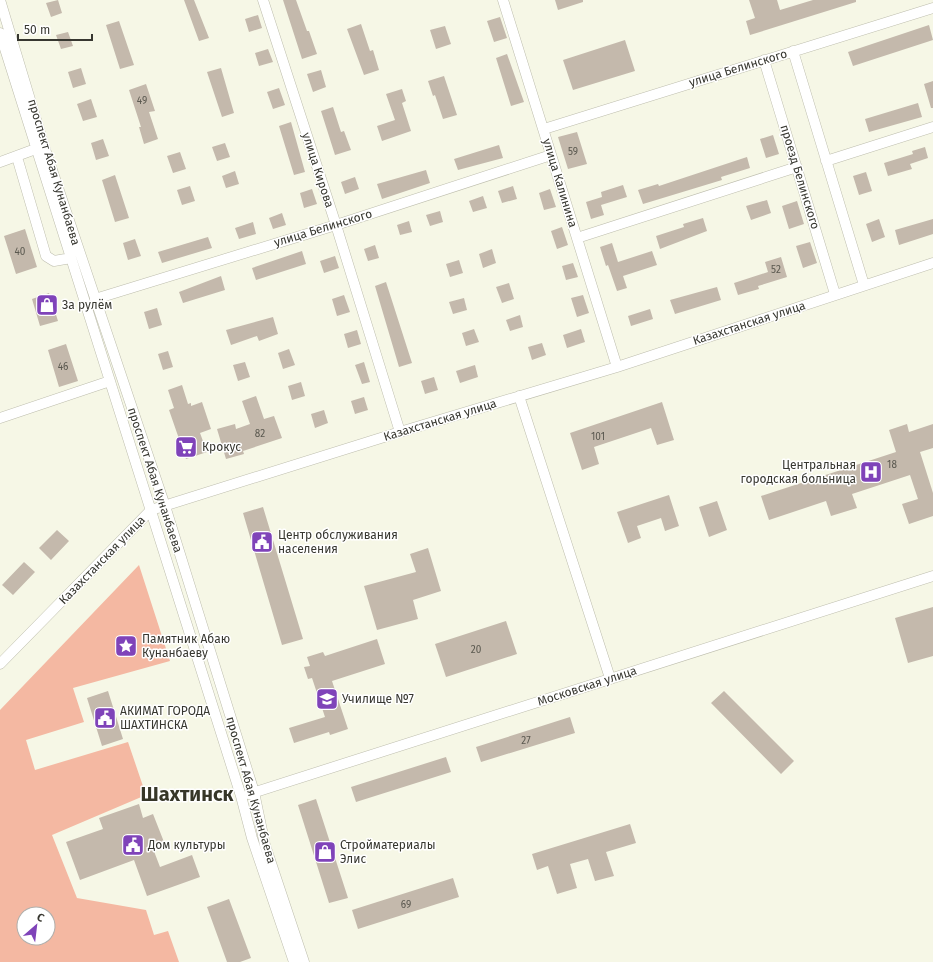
<svg xmlns="http://www.w3.org/2000/svg" width="933" height="962" font-family="'Fira Sans',sans-serif">
<style>
.green{fill:#f4b8a2;fill-rule:evenodd}
.building{fill:#c4b9ac}
.lines{fill:none;stroke-linecap:round;stroke-linejoin:round}
.street-casing{stroke:#bdbdad;stroke-width:11}
.street{stroke:#fff;stroke-width:10}
.labels{text-anchor:middle;stroke-width:3;stroke-linejoin:round;paint-order:stroke}
.number-label{font-size:10px;fill:#5a584f}
.street-label{font-size:12px;fill:#373730;stroke:#fff}
.poi-label{font-size:12px;fill:#373730;stroke:#fff;text-anchor:start}
.town-label{font-size:20px;font-weight:bold;fill:#363628;stroke:#fff}
</style>
<rect width="100%" height="100%" fill="#f6f7e6"/>
<path class="green" d="M139 565 170 661 73 688 84 722 26 740 35 770 128 742 146 795 52 835 77 898 146 910 154 935 168 931 179 962H0V710ZM24 914H48V938H24Z"/>
<path class="building" d="M58 0 62 13 51 17 46 3Z
M184 0H194L209 38 199 41Z
M283 0H296L307 31H309L317 54 302 59Z
M555 0H583V2L558 10Z
M749 0H777L780 10 813 0H856V2L750 35 746 21 755 18Z
M258 15 262 28 249 32 245 19Z
M500 17 507 38 494 42 487 21Z
M119 21 134 65 120 69 106 25Z
M361 24 370 51 373 50 379 70 364 75 347 29Z
M929 25 933 40 853 66 848 52Z
M445 26 451 44 436 49 430 30Z
M68 32 73 46 61 49 56 35Z
M625 40 635 71 573 90 563 60Z
M268 49 273 62 259 66 255 53Z
M507 54 524 102 511 106 496 58Z
M81 68 86 84 73 88 68 72Z
M221 68 234 113 222 117 207 72Z
M321 70 326 87 313 92 307 74Z
M444 76 457 115 443 119 435 95 433 96 428 81Z
M933 81V108H931L924 84Z
M146 84 155 111 149 112 158 139 144 144 139 127H141L129 90Z
M279 88 285 105 273 109 267 92Z
M402 89 406 101 402 103 411 131 382 141 377 126 395 120 386 94Z
M91 99 97 117 83 121 77 104Z
M918 103 922 117 869 132 865 119Z
M333 107 341 132 344 131 351 150 335 155 321 111Z
M291 122 305 172 294 175 279 126Z
M577 132 587 164 568 169 558 137Z
M773 135 779 154 766 158 760 139Z
M103 139 109 156 96 160 91 143Z
M225 143 230 157 217 161 212 147Z
M499 145 503 158 458 170 454 159Z
M925 147 928 158 910 164 912 169 888 176 884 163 913 154 912 151Z
M180 152 186 169 173 173 167 156Z
M747 157 750 168 721 177 722 180 643 204 638 190 658 184 659 186Z
M426 170 430 183 382 199 377 184Z
M235 171 239 184 226 188 222 176Z
M866 172 872 191 859 195 853 176Z
M115 175 129 218 115 222 102 180Z
M355 177 359 189 345 194 341 182Z
M623 185 627 197 601 205 604 215 591 219 586 202 602 197 601 192Z
M190 186 195 201 182 205 177 190Z
M513 186 517 199 502 203 498 191Z
M312 189 317 204 304 208 300 193Z
M550 189 556 207 544 210 539 193Z
M483 196 487 208 473 212 469 201Z
M767 200 771 213 751 220 746 206Z
M797 201 804 224 789 229 782 206Z
M440 211 443 222 430 226 426 215Z
M282 213 286 225 273 229 269 218Z
M703 218 707 231 660 249 656 236 684 227 683 224Z
M879 219 885 237 872 242 866 224Z
M933 219V234L899 245 895 230Z
M409 221 412 232 400 235 397 225Z
M253 222 256 234 239 239 235 228Z
M562 227 568 245 557 249 551 231Z
M25 229 37 267 16 274 4 236Z
M208 237 212 248 162 263 158 252Z
M135 239 141 256 128 260 123 243Z
M810 242 817 263 803 268 796 246Z
M612 243 618 262 652 251 657 265 623 276 627 288 617 291 608 265 606 266 600 247Z
M375 245 379 258 368 261 364 249Z
M492 249 496 263 483 268 479 254Z
M302 251 306 264 256 280 252 268Z
M335 256 339 268 324 273 320 261Z
M781 257 787 277 758 286 759 289 738 295 734 283 768 272 765 262Z
M459 260 463 273 450 277 446 264Z
M573 263 578 277 566 280 562 266Z
M221 276 225 290 183 303 179 292Z
M386 282 412 363 399 367 375 286Z
M509 283 514 299 502 303 496 287Z
M717 287 721 300 675 314 670 300Z
M49 293 58 321 40 326 32 299Z
M344 295 350 312 337 316 332 299Z
M583 295 589 313 577 317 571 298Z
M464 298 467 310 453 314 449 302Z
M157 308 162 325 149 329 144 312Z
M650 309 653 319 631 326 628 316Z
M520 315 523 327 510 331 506 320Z
M273 317 278 334 259 341 257 336 231 345 226 330Z
M474 329 479 342 466 346 462 333Z
M581 329 585 342 567 348 563 335Z
M357 330 361 344 348 348 344 334Z
M542 343 546 355 532 360 528 347Z
M66 344 78 381 59 387 48 350Z
M289 349 295 365 283 369 278 353Z
M168 351 173 367 163 370 158 354Z
M245 362 250 377 238 381 233 365Z
M364 362 370 382 362 384 355 365Z
M475 365 478 377 460 383 456 371Z
M434 377 438 390 425 394 421 381Z
M301 382 305 396 292 400 288 386Z
M182 385 188 404 191 403V406L202 402 211 429 200 433 207 452 186 459 169 410 174 408 168 390Z
M256 396 264 419 274 416 282 438 243 451 244 454 226 459 217 429 235 424 236 429 250 424 242 401Z
M364 397 368 410 355 414 351 401Z
M662 402 674 440 657 445 651 428 594 447 599 464 582 470 570 433Z
M324 410 328 423 315 428 311 414Z
M907 424 909 432 933 424V448L920 452 933 493V516L909 524 902 504 918 499 910 475 852 494 857 508 831 516 826 501 769 520 761 496 896 452 889 430Z
M669 495 679 526 665 531 661 518 637 526 641 538 628 543 617 512Z
M717 501 727 530 709 537 699 507Z
M263 507 303 639 282 645 243 513Z
M57 530 69 541 51 560 39 548Z
M428 548 441 591 413 600 418 619 377 630 364 586 416 572 410 554Z
M24 562 35 572 13 595 2 585Z
M933 607V656L908 663 895 618Z
M506 621 517 654 446 677 435 644Z
M377 639 385 664 332 681 348 729 330 735 329 732 294 743 289 728 325 717 312 678 308 679 304 667 310 666 307 657 323 652 325 656Z
M108 691 123 739 102 746 87 698Z
M724 691 794 761 781 774 711 703Z
M570 717 575 733 481 762 476 747Z
M446 757 451 772 356 802 351 787Z
M316 799 348 898 329 903 298 805Z
M139 804 143 818 153 814 164 842 152 846 160 867 192 855 200 877 147 896 134 860 80 880 66 842 103 829 99 818Z
M630 824 636 843 606 852 614 876 595 881 588 859 570 864 577 888 557 894 548 866 537 870 532 854Z
M453 878 459 897 358 929 352 910Z
M229 899 251 958 240 962H227L207 907Z"/>
<g class="lines">
<g class="street-casing">
<path id="street" d="M0 0 44 146 165 506 254 792 265 845 304 962
M263 0 336 225 400 432
M503 0 617 367
M0 33 241 796 252 838 294 962
M793 51 864 285
M764 60 835 294
M544 129 933 8
M17 157 46 256 54 261 71 258
M826 161 933 127
M0 162 41 147
M577 238 797 167
M95 299 336 225 551 155
M519 396 610 678
M0 418 110 381
M0 664 151 510 400 432 617 367 933 263
M249 794 933 576"/>
</g>
<use href="#street" class="street"/>
</g>
<defs>
<g id="shop-square" transform="scale(1.15)"><rect x="-9" y="-9" width="18" height="18" rx="4" fill="#7f43b9" stroke="#fff"/><path d="M-5-2.5h2.3a2.7 3.5 0 0 1 5.4 0H5L5.5 6h-11ZM-1.5-2.5h3a1.5 2.3 0 0 0-3 0Z" fill="#fff"/></g>
<g id="supermarket-square" transform="scale(1.15)"><rect x="-9" y="-9" width="18" height="18" rx="4" fill="#7f43b9" stroke="#fff"/><path d="M-6-5.5h2.5l.6 2H6L4.5 2H-2.5L-4.4-4H-6ZM-1.5 3.2a1.3 1.3 0 1 0 .1 0ZM3 3.2a1.3 1.3 0 1 0 .1 0Z" fill="#fff"/></g>
<g id="hospital-square" transform="scale(1.15)"><rect x="-9" y="-9" width="18" height="18" rx="4" fill="#7f43b9" stroke="#fff"/><path d="M-5-5h3v3.5h4V-5h3V5h-3V1.5h-4V5h-3Z" fill="#fff"/></g>
<g id="civic-square" transform="scale(1.15)"><rect x="-9" y="-9" width="18" height="18" rx="4" fill="#7f43b9" stroke="#fff"/><path d="M-.6-6.5H3V-4.5H.6V-3L4-1V1h2V6H-6V1h2V-1L-.6-3ZM-1.2 2.5V6h2.4V2.5Z" fill="#fff"/></g>
<g id="sight-square" transform="scale(1.15)"><rect x="-9" y="-9" width="18" height="18" rx="4" fill="#7f43b9" stroke="#fff"/><path d="M0-6L1.8-2.2L6-1.7L2.9 1.2L3.7 5.4L0 3.3L-3.7 5.4L-2.9 1.2L-6-1.7L-1.8-2.2Z" fill="#fff"/></g>
<g id="school-square" transform="scale(1.15)"><rect x="-9" y="-9" width="18" height="18" rx="4" fill="#7f43b9" stroke="#fff"/><path d="M0-5L7-2L0 1L-7-2ZM-4 1L0 2.5L4 1V4Q0 6-4 4Z" fill="#fff"/></g>
</defs>
<g fill-rule="evenodd">
<use href="#shop-square" x="47" y="305"/>
<use href="#supermarket-square" x="186" y="447"/>
<use href="#hospital-square" x="871" y="472"/>
<use href="#civic-square" x="262" y="542"/>
<use href="#sight-square" x="126" y="646"/>
<use href="#school-square" x="327" y="699"/>
<use href="#civic-square" x="105" y="718"/>
<use href="#civic-square" x="133" y="845"/>
<use href="#shop-square" x="325" y="852"/>
</g>
<g class="labels">
<g class="number-label">
<text x="142" y="104">49</text>
<text x="573" y="155">59</text>
<text x="20" y="255">40</text>
<text x="776" y="273">52</text>
<text x="63" y="370">46</text>
<text x="260" y="437">82</text>
<text x="598" y="440">101</text>
<text x="892" y="468">18</text>
<text x="476" y="653">20</text>
<text x="526" y="744">27</text>
<text x="406" y="908">69</text>
</g>
<g class="street-label">
<text transform="translate(738 68) rotate(-17)" y="4">улица Белинского</text>
<text transform="translate(318 170) rotate(72)" y="4">улица Кирова</text>
<text transform="translate(54 172) rotate(73)" y="4">проспект Абая Кунанбаева</text>
<text transform="translate(800 177) rotate(73)" y="4">проезд Белинского</text>
<text transform="translate(560 183) rotate(73)" y="4">улица Калинина</text>
<text transform="translate(323 228) rotate(-17)" y="4">улица Белинского</text>
<text transform="translate(749 323) rotate(-18)" y="4">Казахстанская улица</text>
<text transform="translate(440 420) rotate(-17)" y="4">Казахстанская улица</text>
<text transform="translate(155 480) rotate(72)" y="4">проспект Абая Кунанбаева</text>
<text transform="translate(102 560) rotate(-46)" y="4">Казахстанская улица</text>
<text transform="translate(587 686) rotate(-18)" y="4">Московская улица</text>
<text transform="translate(251 790) rotate(74)" y="4">проспект Абая Кунанбаева</text>
</g>
<g class="poi-label">
<text x="62" y="309">За рулём</text>
<text x="202" y="451">Крокус</text>
<text x="856" y="469" text-anchor="end">Центральная<tspan x="856" dy="14">городская больница</tspan></text>
<text x="278" y="539">Центр обслуживания<tspan x="278" dy="14">населения</tspan></text>
<text x="142" y="643">Памятник Абаю<tspan x="142" dy="14">Кунанбаеву</tspan></text>
<text x="342" y="703">Училище №7</text>
<text x="120" y="715">АКИМАТ ГОРОДА<tspan x="120" dy="14">ШАХТИНСКА</tspan></text>
<text x="148" y="849">Дом культуры</text>
<text x="340" y="849">Стройматериалы<tspan x="340" dy="14">Элис</tspan></text>
</g>
<g class="town-label">
<text x="187" y="801">Шахтинск</text>
</g>
</g>
<g transform="translate(36 926) rotate(28)"><circle r="19" fill="#ffffff" stroke="#afafac"/>
<path d="M0-3L7 15L0 10L-7 15Z" fill="#7f43b9"/>
<text y="-6" font-size="11" font-weight="bold" text-anchor="middle" fill="#373730">С</text>
</g>
<path d="M18 34v6h74v-6" fill="none" stroke="#373730" stroke-width="2"/>
<text x="24" y="34" font-size="12" fill="#373730" stroke="#ffffff" stroke-width="3" paint-order="stroke">50 m</text>
</svg>
